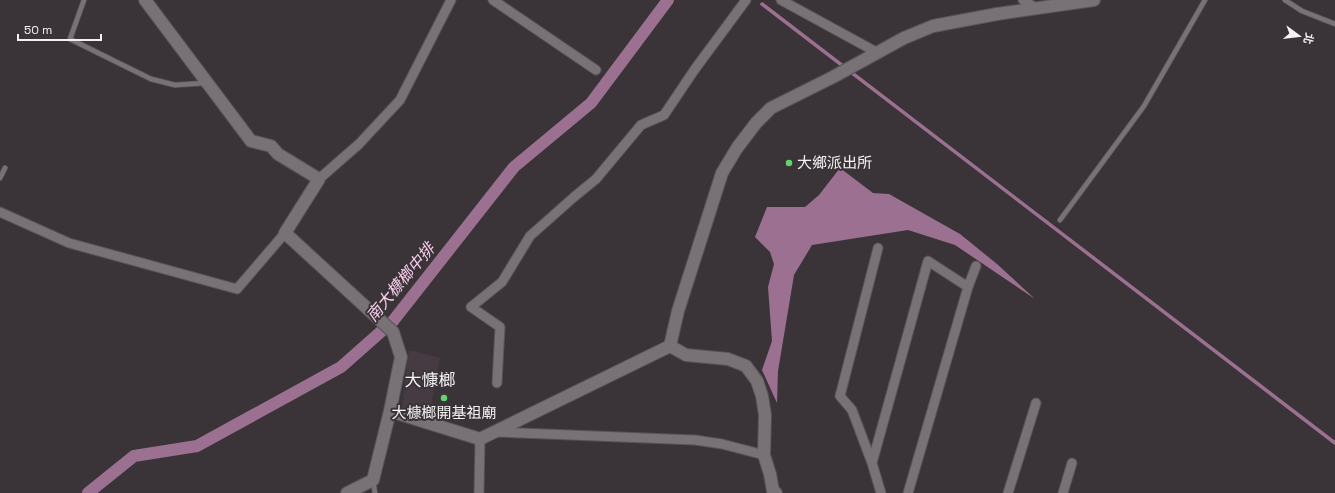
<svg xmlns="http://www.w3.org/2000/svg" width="1335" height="493" font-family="'Space Grotesk','Noto Sans TC',sans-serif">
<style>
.built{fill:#473b43}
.water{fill:#9c7091}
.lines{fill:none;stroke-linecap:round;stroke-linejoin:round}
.stream{stroke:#9c7091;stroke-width:3.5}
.canal{stroke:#9c7091;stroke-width:12}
.lane-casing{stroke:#585356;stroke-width:6}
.street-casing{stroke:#585356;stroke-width:11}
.secondary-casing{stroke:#585356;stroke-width:14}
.lane{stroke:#787176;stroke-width:4.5}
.street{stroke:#787176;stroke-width:9}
.secondary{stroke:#787176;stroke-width:12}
.poi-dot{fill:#5fd56b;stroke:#3a3438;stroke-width:1.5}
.labels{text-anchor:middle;stroke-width:4;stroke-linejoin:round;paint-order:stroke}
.poi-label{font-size:15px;fill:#f4f1f3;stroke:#3a3438;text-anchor:start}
.water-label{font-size:16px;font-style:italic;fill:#f8ceec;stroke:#3a3438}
.quarter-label{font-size:17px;fill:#f4f1f3;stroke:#3a3438}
</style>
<rect width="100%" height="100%" fill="#3a3438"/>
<path class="built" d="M409 350 440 358 431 406 446 412V424L402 407Z"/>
<path class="water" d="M840 168 873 193 889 194 960 234 997 264 1035 299 955 245 908 230 812 245 794 275 778 371 777 403 762 370 772 341 768 287 774 264 770 252 755 237 767 207H805L819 195Z"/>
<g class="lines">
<path class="stream" d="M762 4 1335 443"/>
<path class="canal" d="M88 493 134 456 197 446 341 367 393 321 514 167 591 103 668 0"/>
<g class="lane-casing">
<path id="lane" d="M84 0 70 39 151 79 175 85 206 83
M1285 0 1302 11 1335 24
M0 178 5 168
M1060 220 1144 106 1205 0
M373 481 375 493"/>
</g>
<g class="street-casing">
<path id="street" d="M493 0 596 70
M781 0 878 53
M1023 0 1036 8
M319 179 359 144 400 100 451 0
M0 212 69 243 237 289 285 233
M878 248 840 396 852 410 872 463 881 493
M497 383 500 327 471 307 502 282 530 236 574 197 596 179 641 125 664 115 695 69 746 0
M495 432 695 440 722 444 764 455
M872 463 928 261 968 287
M479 493 480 439
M908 493 968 287 976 266
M1008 493 1036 403
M1063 493 1072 463"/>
</g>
<g class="secondary-casing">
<path id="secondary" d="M145 0 251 141 271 146 278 154 319 179 285 233 393 332 401 357 390 411 373 480 347 493
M670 346 678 311 722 173 737 148 756 123 771 108 833 77 904 38 933 26 997 14 1094 0
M670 346 686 355 728 359 746 366 757 381 762 396 765 415 764 455 770 474 773 491 776 493
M390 411 480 439 670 346"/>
</g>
<use href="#lane" class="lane"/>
<use href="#street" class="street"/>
<use href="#secondary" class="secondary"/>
</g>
<g class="poi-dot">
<circle cx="789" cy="163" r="4"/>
<circle cx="444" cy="398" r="4"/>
</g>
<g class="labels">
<g class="poi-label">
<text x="797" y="168">大鄉派出所</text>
<text x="444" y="418" text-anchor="middle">大槺榔開基祖廟</text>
</g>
<g class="water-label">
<text transform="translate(400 282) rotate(-50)" y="6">南大槺榔中排</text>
</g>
<g class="quarter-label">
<text x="430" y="386">大慷榔</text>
</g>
</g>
<g transform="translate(1299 36) rotate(105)" stroke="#3a3438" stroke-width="3" paint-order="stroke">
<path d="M0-3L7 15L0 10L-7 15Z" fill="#f4f1f3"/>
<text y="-6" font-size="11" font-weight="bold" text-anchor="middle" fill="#f4f1f3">北</text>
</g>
<path d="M18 34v6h83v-6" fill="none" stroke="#f4f1f3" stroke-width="2"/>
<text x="24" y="34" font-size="12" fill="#f4f1f3" stroke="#3a3438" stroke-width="3" paint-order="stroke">50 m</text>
</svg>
